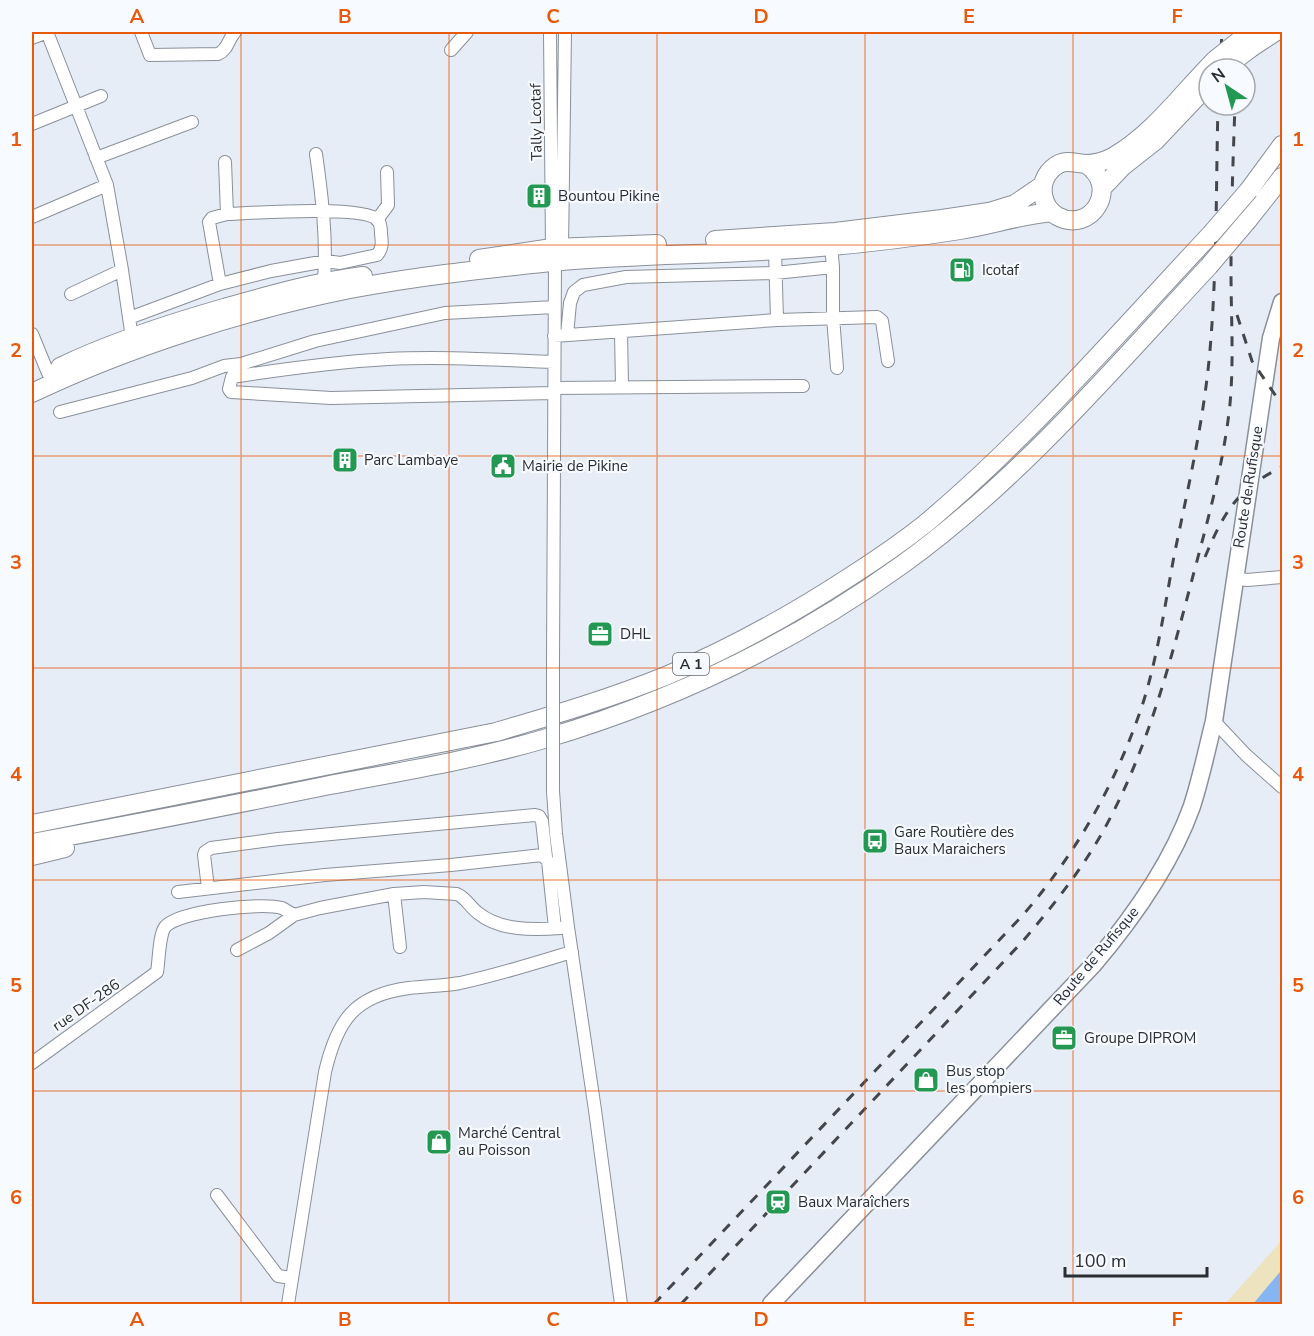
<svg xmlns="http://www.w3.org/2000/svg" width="1314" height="1336" font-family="'Nunito Sans',sans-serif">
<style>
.sand{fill:#ede3be}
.water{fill:#86b5f1}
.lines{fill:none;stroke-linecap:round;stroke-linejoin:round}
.minor-casing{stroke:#8a9099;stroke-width:14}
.major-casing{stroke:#8a9099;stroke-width:19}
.highway-casing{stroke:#8a9099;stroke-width:20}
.minor{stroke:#fff;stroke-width:12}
.major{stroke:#fff;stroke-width:16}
.highway{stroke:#fff;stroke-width:18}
.rail{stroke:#43464b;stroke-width:3;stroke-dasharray:10 10;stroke-linecap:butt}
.minor-bridge-casing{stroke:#8a9099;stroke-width:14;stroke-linecap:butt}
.highway-bridge-casing{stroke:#8a9099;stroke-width:20;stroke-linecap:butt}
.minor-bridge{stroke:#fff;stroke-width:12}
.highway-bridge{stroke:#fff;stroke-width:18}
.grid{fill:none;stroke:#e8590c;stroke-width:1.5;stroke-opacity:0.55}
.labels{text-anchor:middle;stroke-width:4.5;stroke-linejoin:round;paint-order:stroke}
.shield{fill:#f7fafe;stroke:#686a6e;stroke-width:1.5}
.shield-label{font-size:14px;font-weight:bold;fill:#2a2d31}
.street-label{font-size:15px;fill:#2a2d31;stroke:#f7fafe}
.poi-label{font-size:15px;fill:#2a2d31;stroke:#f7fafe;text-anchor:start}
.neatline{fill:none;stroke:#e8590c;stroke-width:2}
.grid-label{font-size:20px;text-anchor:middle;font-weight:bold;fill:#e8590c}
</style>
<rect width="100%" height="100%" fill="#e7edf7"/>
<path class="sand" d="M1282 1240V1270L1253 1304H1225Z"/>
<path class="water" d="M1282 1270V1304H1253L1279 1273Z"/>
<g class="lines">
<g class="minor-casing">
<path id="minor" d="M47 32 107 185 122 270 132 338
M141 32 150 55 218 54C228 50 228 39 235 32
M550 32 552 248
M32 38 48 32
M451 50 467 32
M32 124 101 96
M316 154C322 196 327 238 324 281
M96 158 192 122
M225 162 227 214
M32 217 107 185
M377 220 388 205 387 172
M831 246 833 267V317L837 368
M562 248 565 32
M775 250 777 320
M71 294 122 270
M129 318 220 284 271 271 326 261 340 263 377 255C383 248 382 242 381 234 381 229 381 224 378 220 364 205 251 213 227 214L212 218 209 222 220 284
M621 332 622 387
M32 334 48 373
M567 335 570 303 574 292 583 285 626 277 775 273 833 267
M554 336 777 320 877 317 882 321 888 361
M232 377 241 364 315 341 445 313 554 307
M554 388 803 386
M553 393 331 398 231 392 229 389 232 377C284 369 336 362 388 359 443 356 499 360 554 362
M60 412 192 378 224 366 241 364
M1234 578 1247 580 1282 577
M553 660 555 262
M1214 721 1246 755 1282 787
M553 791 556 834 568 927 595 1110 621 1304
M208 888 204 855 205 852 211 848 278 839 535 815 539 816 542 821 546 857
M178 892 325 875 451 865 542 855 548 861 555 928
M394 894 400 947
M237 950 269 933 294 915 320 908 394 894 424 892 457 894C465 897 470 907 478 913 500 931 534 930 561 928
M32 1063 157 972C159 961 159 935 165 927 178 911 262 902 282 908 286 910 290 913 294 915
M217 1195 278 1276 292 1278
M288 1304 325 1072C337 1021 354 995 409 988 426 986 443 986 460 983 498 975 535 963 572 952"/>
</g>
<g class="major-casing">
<path id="major" d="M771 1304 1093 965C1133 918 1171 865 1192 806 1201 778 1207 749 1214 721L1271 338 1282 302"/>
</g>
<g class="highway-casing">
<path id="highway" d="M1252 47 1275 32
M1086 164C1121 187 1091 235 1057 216 1042 207 1038 186 1049 172 1062 157 1071 163 1086 164 1095 164 1105 161 1113 157 1154 133 1182 93 1215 60
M1102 188 1122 167 1155 141 1209 84
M1249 190 1282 145
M1248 220 1282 177
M715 240 835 232 942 219 989 212 1015 204 1043 185
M479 259 552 248 657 244
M60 367C112 342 168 324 224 308 270 295 315 282 363 276
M32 393C128 347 245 310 350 289 417 276 485 269 552 262 637 254 723 255 809 248 859 244 910 238 960 230 991 225 1021 215 1052 212
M32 824 496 732C554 715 612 698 668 675 731 648 793 614 851 576 876 560 901 543 925 524 1029 437 1118 333 1211 234
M32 843C130 825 227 806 325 786 398 772 473 760 544 739 673 701 795 642 903 564 1019 480 1112 370 1209 266
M32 856 65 848"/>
</g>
<use href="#minor" class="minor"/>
<use href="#major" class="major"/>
<use href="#highway" class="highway"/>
<path class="rail" d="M1220 69 1222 32
M1236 69 1238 32
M1237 315 1252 361 1282 405
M1205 557C1224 512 1237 489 1282 467
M654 1304 1023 915C1077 852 1117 782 1143 703 1158 655 1165 605 1174 556 1188 488 1204 420 1210 350 1217 269 1216 187 1218 105
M681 1304 1023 941C1050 909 1077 876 1098 840 1146 758 1170 663 1194 572 1209 516 1224 461 1230 404 1234 360 1231 316 1231 273 1231 217 1233 161 1235 105"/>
<g class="minor-bridge-casing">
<path id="minor-bridge" d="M553 791V660"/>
</g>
<g class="highway-bridge-casing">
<path id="highway-bridge" d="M1215 60 1250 32
M1223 69 1252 47
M1211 234 1249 190
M1209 266 1248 220"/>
</g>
<use href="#minor-bridge" class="minor-bridge"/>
<use href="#highway-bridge" class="highway-bridge"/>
</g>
<path class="grid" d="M241 32V1304M449 32V1304M657 32V1304M865 32V1304M1073 32V1304M32 245H1282M32 456H1282M32 668H1282M32 880H1282M32 1091H1282"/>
<defs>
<g id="building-square" transform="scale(1.35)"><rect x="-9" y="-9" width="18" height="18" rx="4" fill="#229853" stroke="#f7fafe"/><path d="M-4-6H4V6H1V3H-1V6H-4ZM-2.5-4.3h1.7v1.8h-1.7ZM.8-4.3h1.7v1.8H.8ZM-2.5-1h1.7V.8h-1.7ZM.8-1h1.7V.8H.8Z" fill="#fff"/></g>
<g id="fuel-square" transform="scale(1.35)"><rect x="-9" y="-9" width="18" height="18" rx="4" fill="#229853" stroke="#f7fafe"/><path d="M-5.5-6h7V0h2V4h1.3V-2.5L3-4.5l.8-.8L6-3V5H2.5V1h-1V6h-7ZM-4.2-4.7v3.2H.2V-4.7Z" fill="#fff"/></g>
<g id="civic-square" transform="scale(1.35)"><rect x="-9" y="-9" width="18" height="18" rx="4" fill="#229853" stroke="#f7fafe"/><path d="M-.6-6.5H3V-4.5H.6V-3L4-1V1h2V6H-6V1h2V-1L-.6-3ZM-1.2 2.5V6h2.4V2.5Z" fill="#fff"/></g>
<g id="office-square" transform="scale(1.35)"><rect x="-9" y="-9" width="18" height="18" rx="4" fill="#229853" stroke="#f7fafe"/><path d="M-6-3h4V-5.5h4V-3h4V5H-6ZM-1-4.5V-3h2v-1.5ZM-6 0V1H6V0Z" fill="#fff"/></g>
<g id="bus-square" transform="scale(1.35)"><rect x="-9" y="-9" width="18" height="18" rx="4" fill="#229853" stroke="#f7fafe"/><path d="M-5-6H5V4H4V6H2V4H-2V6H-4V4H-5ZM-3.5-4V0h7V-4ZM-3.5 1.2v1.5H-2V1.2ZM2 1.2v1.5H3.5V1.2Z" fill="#fff"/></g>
<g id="shop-square" transform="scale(1.35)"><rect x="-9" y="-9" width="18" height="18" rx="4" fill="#229853" stroke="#f7fafe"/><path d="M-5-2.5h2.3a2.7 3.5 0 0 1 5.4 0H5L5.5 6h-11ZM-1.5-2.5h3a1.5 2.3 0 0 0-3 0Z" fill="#fff"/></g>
<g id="station-square" transform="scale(1.35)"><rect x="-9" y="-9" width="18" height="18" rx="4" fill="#229853" stroke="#f7fafe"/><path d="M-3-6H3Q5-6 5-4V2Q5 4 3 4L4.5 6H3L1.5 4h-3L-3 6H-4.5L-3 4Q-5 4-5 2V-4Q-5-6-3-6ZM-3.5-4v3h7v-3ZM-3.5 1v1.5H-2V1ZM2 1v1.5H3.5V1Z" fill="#fff"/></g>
</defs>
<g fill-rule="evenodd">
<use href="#building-square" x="539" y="196"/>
<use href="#fuel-square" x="962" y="270"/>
<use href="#building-square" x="345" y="460"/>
<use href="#civic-square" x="503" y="466"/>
<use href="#office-square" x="600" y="634"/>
<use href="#bus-square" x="875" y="841"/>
<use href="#office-square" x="1064" y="1038"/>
<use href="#shop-square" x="926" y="1080"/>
<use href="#shop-square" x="439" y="1142"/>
<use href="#station-square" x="778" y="1202"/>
</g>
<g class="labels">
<rect class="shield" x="673" y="653" width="36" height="22" rx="4.5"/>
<g class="shield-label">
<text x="691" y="669">A 1</text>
</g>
<g class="street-label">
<text transform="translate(536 122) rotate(-91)" y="5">Tally Lcotaf</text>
<text transform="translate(1248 487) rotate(-81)" y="5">Route de Rufisque</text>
<text transform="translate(1096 956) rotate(-50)" y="5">Route de Rufisque</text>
<text transform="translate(86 1005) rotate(-35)" y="5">rue DF-286</text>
</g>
<g class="poi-label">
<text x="558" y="201">Bountou Pikine</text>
<text x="982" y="275">Icotaf</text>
<text x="364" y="465">Parc Lambaye</text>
<text x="522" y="471">Mairie de Pikine</text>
<text x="620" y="639">DHL</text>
<text x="894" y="837">Gare Routière des<tspan x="894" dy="17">Baux Maraichers</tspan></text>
<text x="1084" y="1043">Groupe DIPROM</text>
<text x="946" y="1076">Bus stop<tspan x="946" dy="17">les pompiers</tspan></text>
<text x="458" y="1138">Marché Central<tspan x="458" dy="17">au Poisson</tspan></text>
<text x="798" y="1207">Baux Maraîchers</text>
</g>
</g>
<rect width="1314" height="1336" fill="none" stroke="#f7fafe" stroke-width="66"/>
<g transform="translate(1227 87) rotate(324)"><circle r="28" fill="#f7fafe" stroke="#a5a8ac" stroke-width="1.5"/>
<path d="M0-4.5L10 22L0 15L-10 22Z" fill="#229853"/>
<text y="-9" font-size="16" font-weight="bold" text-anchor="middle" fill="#2a2d31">N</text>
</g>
<path d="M1065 1267v9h142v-9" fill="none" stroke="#2a2d31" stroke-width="3"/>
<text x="1074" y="1267" font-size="18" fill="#2a2d31" stroke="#f7fafe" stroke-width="4.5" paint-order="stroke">100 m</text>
<rect x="33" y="33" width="1248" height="1270" class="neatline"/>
<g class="grid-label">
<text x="137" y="23">A</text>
<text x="345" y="23">B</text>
<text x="553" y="23">C</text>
<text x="761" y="23">D</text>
<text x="969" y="23">E</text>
<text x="1177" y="23">F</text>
<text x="16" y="146">1</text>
<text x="1298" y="146">1</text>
<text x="16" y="357">2</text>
<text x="1298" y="357">2</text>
<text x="16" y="569">3</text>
<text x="1298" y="569">3</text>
<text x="16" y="781">4</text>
<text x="1298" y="781">4</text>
<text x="16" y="992">5</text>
<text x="1298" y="992">5</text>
<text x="16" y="1204">6</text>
<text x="1298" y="1204">6</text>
<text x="137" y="1326">A</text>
<text x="345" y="1326">B</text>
<text x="553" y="1326">C</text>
<text x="761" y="1326">D</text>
<text x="969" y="1326">E</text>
<text x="1177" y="1326">F</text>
</g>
</svg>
